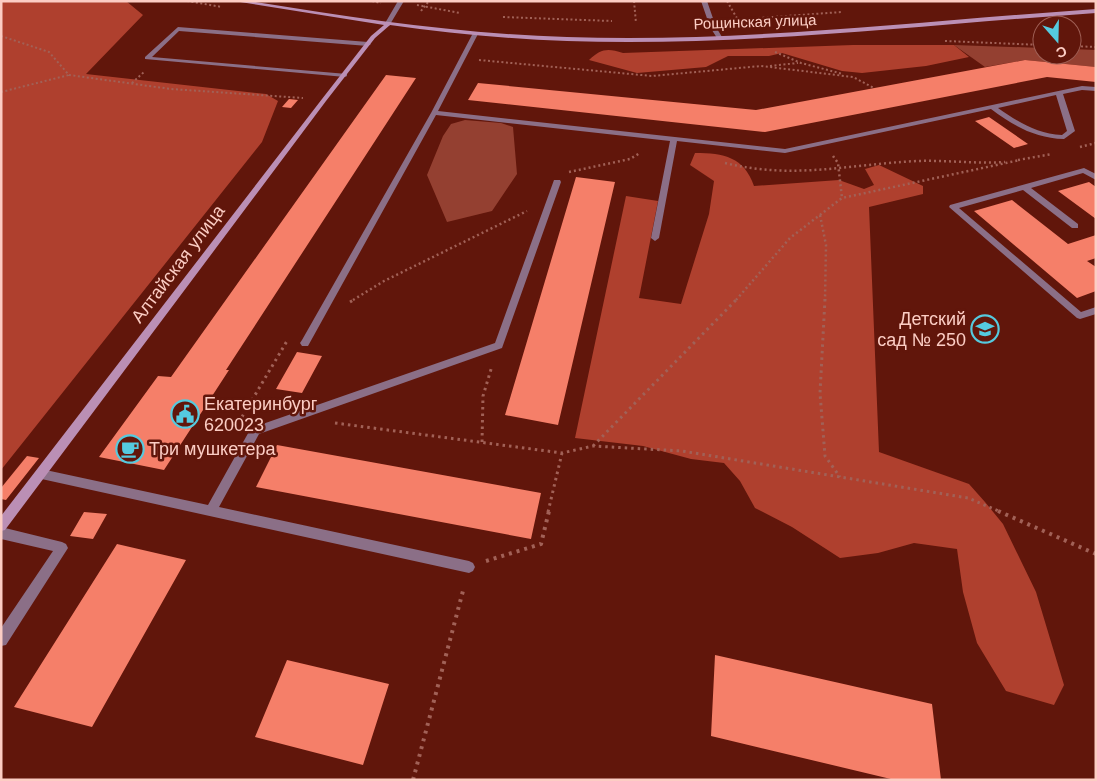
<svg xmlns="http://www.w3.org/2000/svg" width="1097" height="781" font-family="Helvetica,sans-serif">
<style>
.green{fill:#944031}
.forest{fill:#af402e}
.building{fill:#f57f69}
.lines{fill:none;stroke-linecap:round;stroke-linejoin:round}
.path-far3{stroke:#a16157;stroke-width:2;stroke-dasharray:2 2.5;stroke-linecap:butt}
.path-far2{stroke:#a16157;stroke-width:2.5;stroke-dasharray:2 3;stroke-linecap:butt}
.path-far1{stroke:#a16157;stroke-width:3;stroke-dasharray:2.5 4;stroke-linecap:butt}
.path{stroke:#a16157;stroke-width:4;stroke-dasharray:3 5;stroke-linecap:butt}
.lane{fill:#8b6f87;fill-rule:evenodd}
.secondary{fill:#bb8fb5;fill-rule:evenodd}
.labels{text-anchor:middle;stroke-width:5;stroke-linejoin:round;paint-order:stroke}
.far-street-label{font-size:15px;fill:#fccdc4;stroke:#61160b}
.street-label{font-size:18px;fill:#fccdc4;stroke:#61160b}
.poi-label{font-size:18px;fill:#fccdc4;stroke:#61160b;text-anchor:start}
</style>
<rect width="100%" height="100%" fill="#61160b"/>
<path class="green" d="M954 45 1042 48V55H1072V49L1096 50V67L1025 60 985 67Z
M465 120 501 123 513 127 517 174 492 211 447 222 427 175 443 136 451 124Z"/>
<path class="forest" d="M1 1H126L143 15 86 74 266 94 278 101 262 142 1 470Z
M853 45H954L969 57 926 66 862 73 842 71 782 53 769 56H728L706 67 637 73 589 60C601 49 607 48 623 53Z
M695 153C724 153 744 157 754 186L839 180 864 189 874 185 865 169 879 165 923 186V194L869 207 879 452 969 484 985 502 1003 524 1036 592 1064 685 1054 705 1006 691 977 643 963 592 957 549 914 543 878 553 840 558 792 527 755 508 740 481 724 463 691 459 643 446 575 438 626 196 658 201 639 298 681 304 709 214 714 181 690 165Z"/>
<path class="building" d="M1025 60 1096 67V82L1047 77 765 132 468 100 478 83 756 110Z
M386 75 416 78 226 370H229L164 470 99 457 158 376 171 377Z
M289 99 298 100 291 108 282 107Z
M989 117 1028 144 1014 148 975 121Z
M576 177 615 182 558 425 505 415Z
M1089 182 1096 187V219L1058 191Z
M1012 200 1068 244 1096 235V258L1087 261 1096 267V291L1077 298 974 211Z
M297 352 322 356 302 393 276 389Z
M277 445 541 493 531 539 256 487Z
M27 456 39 458 6 500 1 499V488Z
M84 512 107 514 93 539 70 536Z
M117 544 186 560 92 727 14 707Z
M715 655 932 704 941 780H895L711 736Z
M287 660 389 684 363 765 255 737Z"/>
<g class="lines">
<path class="path-far3" d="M187 1 222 7
M372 1 381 3
M634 1 636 23
M727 1 738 20
M417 5 460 13
M421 11 429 1
M503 17 612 21
M758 18 842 12
M1 36 49 52 69 75 171 89 303 98
M945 41 1042 45
M1072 46 1096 47
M775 52 801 63 843 74
M479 60 652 76 761 66 853 77 874 88
M770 66 798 63
M132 83 144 72
M1 92 69 75"/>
<path class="path-far2" d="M1080 147 1096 143
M833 156 838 163 842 198
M1018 160 1052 154
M725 163C794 180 849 164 918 161 947 160 976 164 1005 162
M569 172 630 159 640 153
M820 215 826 245 825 300
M353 300 384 281 527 211
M736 300 790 238 842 198 1020 160"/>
<path class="path-far1" d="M825 299 820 393 825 456 840 477
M350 302 355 299
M242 417 287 341
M335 423 562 453 593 446 682 451 968 498 1001 512
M482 442 483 396 492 366
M593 446 737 299
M548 512 562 453"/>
<path class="path" d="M998 511 1096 554
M486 561 541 544 549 511
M413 780 464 587"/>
<path class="lane" d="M398 1H404L389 26H385L384 25Z
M701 1H707L716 27 722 37 721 38H717L710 27Z
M178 27 368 42 371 44 368 46 179 31 152 57 347 74V76L345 77 145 59V57Z
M473 33 478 34 438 111 785 149 1082 86 1096 87V91L1082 90 1063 94 1075 131 1064 139C1035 138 1014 126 991 109L785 153 677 141 659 238 655 241 651 238 670 141 436 115 308 346H302L300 343 302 340 431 113ZM1056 95 1067 131 1062 135C1037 134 1018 122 998 108Z
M1084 168 1096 174V180L1083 173 1031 188 1078 224V228H1072L1023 190 959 208 1081 312 1096 307V314L1080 319 1077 318 949 207 950 205Z
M554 180H560L561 182 502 348 259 434 219 507 469 561 473 563 475 567 473 571 469 573 37 478 36 474 37 470 41 469 208 505 251 428 495 343Z
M1 527 62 542 66 544 68 548 6 645 1 646V628L53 551 1 539Z"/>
<path class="secondary" d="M234 1H249C354 18 460 34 567 37 743 43 920 21 1096 9V13C920 25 743 47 567 41 508 39 448 33 390 25L375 38 326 101 5 530 1 531V516L322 99 371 36 384 25Z"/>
</g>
<defs>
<g id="school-ring" transform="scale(1.4375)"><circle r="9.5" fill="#61160b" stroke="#55cadf" stroke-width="1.5"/><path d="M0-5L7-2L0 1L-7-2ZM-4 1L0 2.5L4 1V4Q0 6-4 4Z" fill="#55cadf"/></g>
<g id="civic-ring" transform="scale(1.4375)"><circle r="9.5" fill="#61160b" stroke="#55cadf" stroke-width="1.5"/><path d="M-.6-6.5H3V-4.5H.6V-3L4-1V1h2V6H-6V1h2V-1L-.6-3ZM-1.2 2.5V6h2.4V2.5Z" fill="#55cadf"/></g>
<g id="cafe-ring" transform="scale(1.4375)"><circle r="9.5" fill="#61160b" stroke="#55cadf" stroke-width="1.5"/><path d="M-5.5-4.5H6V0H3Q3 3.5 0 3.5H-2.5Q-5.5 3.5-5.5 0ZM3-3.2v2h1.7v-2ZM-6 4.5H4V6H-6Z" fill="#55cadf"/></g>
</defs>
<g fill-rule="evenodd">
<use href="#school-ring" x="985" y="329"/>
<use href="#civic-ring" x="185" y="414"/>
<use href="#cafe-ring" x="130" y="449"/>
</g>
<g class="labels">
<g class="far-street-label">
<text transform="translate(755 22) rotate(-2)" y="5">Рощинская улица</text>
</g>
<g class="street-label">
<text transform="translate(178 264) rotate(-53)" y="6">Алтайская улица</text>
</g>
<g class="poi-label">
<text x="966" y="325" text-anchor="end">Детский<tspan x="966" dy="21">сад № 250</tspan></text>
<text x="204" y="410">Екатеринбург<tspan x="204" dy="21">620023</tspan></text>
<text x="149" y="455">Три мушкетера</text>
</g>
</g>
<rect width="1097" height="781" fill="none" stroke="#fccdc4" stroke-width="5"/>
<g transform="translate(1057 40) rotate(160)"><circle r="24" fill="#61160b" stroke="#9f5f55"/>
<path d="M0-4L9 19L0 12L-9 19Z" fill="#55cadf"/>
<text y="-8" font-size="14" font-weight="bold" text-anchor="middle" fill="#fccdc4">С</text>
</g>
</svg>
